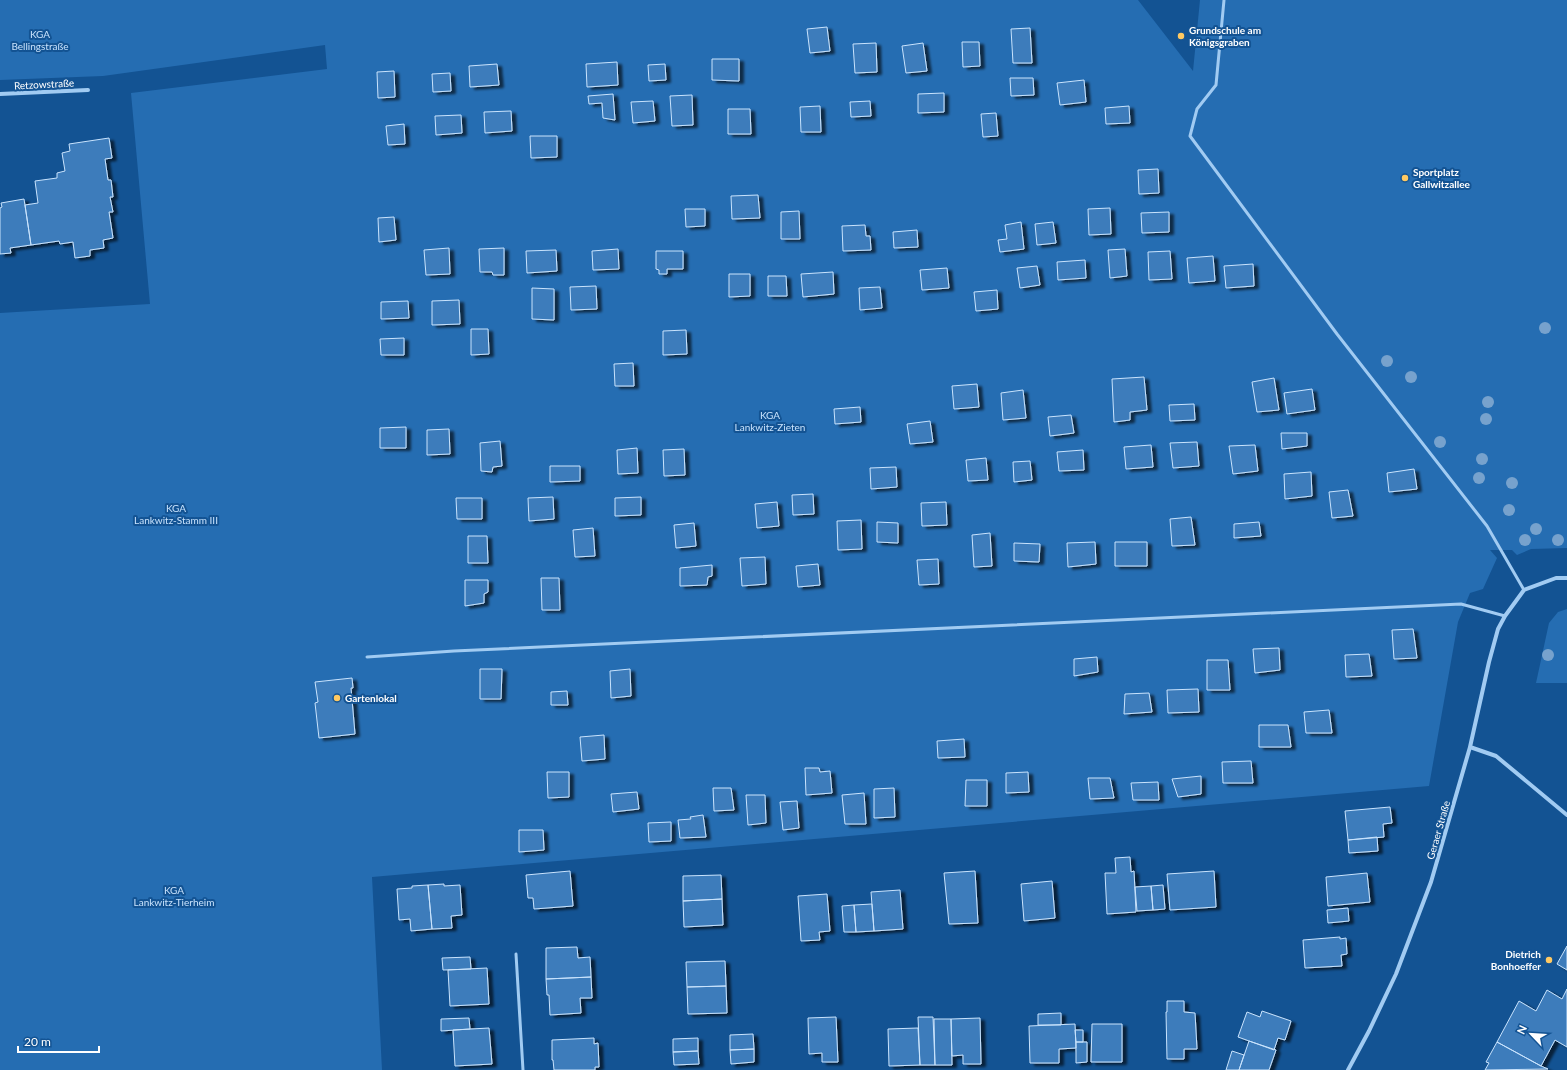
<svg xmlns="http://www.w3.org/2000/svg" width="1567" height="1070" font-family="Lato,sans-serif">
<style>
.green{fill:#256db2}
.building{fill:#3c7cbb;stroke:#c9e3fd;filter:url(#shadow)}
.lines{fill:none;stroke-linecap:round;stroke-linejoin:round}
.service{stroke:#a1cbf2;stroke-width:3}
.minor{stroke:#a1cbf2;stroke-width:4}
.tree{fill:#77a2cd}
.poi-dot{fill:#ffc962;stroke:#135393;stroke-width:1.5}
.labels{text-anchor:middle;stroke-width:4;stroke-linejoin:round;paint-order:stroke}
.poi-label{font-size:10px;font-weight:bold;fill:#fff;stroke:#135393;text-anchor:start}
.park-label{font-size:10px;fill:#c9e3fd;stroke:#135393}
.street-label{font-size:10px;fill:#fff;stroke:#135393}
</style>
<defs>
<filter id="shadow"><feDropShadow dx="4.5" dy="2.5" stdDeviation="1" flood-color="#0009"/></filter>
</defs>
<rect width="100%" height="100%" fill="#135393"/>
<path class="green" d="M0 0H1138L1193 71 1200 0H1567V548L1531 549 1517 555 1512 550H1490L1497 558 1483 589 1470 593 1458 622 1429 786 372 877 382 1070H0V313L150 304 131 93 327 69 325 45 103 76 0 80Z
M1567 609V683H1536L1549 623 1558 612Z"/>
<path class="building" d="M827 27 830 51 810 53 807 29Z
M1030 28 1032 63H1013L1011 29Z
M962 42H979L980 66 963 67Z
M876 43 877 72 855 73 853 44Z
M923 43 927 71 906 73 902 46Z
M712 59H739V81L712 80Z
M617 62 618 85 587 87 586 64Z
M497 64 499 85 470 87 469 66Z
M665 64 666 80 649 81 648 65Z
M394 71 395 97 378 98 377 72Z
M450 73 451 91 433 92 432 74Z
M1010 78H1033L1034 95 1011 96Z
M1084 80 1086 102 1060 105 1057 83Z
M944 93V112L918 113V94Z
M613 94 615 120 603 118 602 103 589 104 588 96Z
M692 95 693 125 672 126 670 96Z
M653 101 655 121 633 123 631 102Z
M870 101 871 116 851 117 850 102Z
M820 106 821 132H801L800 107Z
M1129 106 1130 123 1106 124 1105 108Z
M728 109H750L751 134H728Z
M511 111 512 131 485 133 484 112Z
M996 113 998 136 983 137 981 114Z
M461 115 462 133 436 135 435 116Z
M404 124 405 144 388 145 386 126Z
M530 136H557V157L531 158Z
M109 138 112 158 105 159 108 180H111L113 197H110L113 212H109L113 238 103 240 104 248 90 250V256L75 258 73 242 60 244 59 241 31 245 25 205 38 203 35 181 57 178V173L65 171 62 153 70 151 69 144Z
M1158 169 1159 193 1139 194 1138 170Z
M758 195 760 218 732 219 731 196Z
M24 199 31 245 10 248 11 253 0 254V208L2 207 1 203Z
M1110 208 1111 234 1089 235 1088 209Z
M685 209H705V226L686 227Z
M799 211 800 239H781V212Z
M1169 212V232L1142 233 1141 213Z
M394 217 396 240 379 242 378 218Z
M1021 222 1024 249 1000 252 998 240 1007 239 1005 225Z
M1053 222 1056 243 1037 245 1035 224Z
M865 225 866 236H870L871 250 843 251 842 226Z
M917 230 918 247 894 248 893 232Z
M449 248 450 274 426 275 424 250Z
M504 248V275H493L492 272H480L479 249Z
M618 249 619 269 593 270 592 251Z
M1125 249 1127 276 1110 278 1108 250Z
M556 250 557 271 527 273 526 251Z
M656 251H683V269H667V274H659V270L656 269Z
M1170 251 1172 279 1149 280 1148 252Z
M1213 256 1215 281 1189 283 1187 258Z
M1085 260 1086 278 1058 280 1057 262Z
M1253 264 1254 286 1226 288 1224 266Z
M1037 266 1040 285 1020 288 1017 268Z
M947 268 949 288 922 290 920 270Z
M833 272 834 294 803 297 801 274Z
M729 274H750V296L729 297Z
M768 276H786L787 296H768Z
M596 286 597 309 571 310 570 287Z
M880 287 882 308 860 310 859 288Z
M532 288 554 289V320L532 319Z
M997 290 998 309 976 311 974 292Z
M459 300 460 324 432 325V301Z
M408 301 409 318 381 319V302Z
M471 329H488L489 354 471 355Z
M686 330 687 354 663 355V331Z
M404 338V355H381L380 339Z
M633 363 634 386H615L614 364Z
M1144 377 1147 410 1130 412V420L1114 422 1112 379Z
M1274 378 1279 410 1257 412 1252 382Z
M977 384 979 407 954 409 952 386Z
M1312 389 1315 410 1287 414 1284 393Z
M1023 390 1026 418 1003 420 1001 393Z
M1194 404 1195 420 1170 421 1169 405Z
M860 407 861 422 835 424 834 409Z
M1071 415 1074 433 1050 436 1048 417Z
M930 421 933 442 910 444 907 424Z
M406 427V448H380V428Z
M449 429 450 454 427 455V430Z
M1281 433H1307V446L1282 449Z
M500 441 502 466 493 467 492 472 481 471 480 443Z
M1197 442 1199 466 1173 468 1170 443Z
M1151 445 1153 467 1126 469 1124 447Z
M1255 445 1258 471 1233 474 1229 446Z
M637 448 638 473 618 474 617 450Z
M684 449 685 475 664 476 663 450Z
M1083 450 1084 470 1059 471 1057 452Z
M986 458 988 480 968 481 966 460Z
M1030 461 1032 480 1014 482 1013 462Z
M550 466H580V481L550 482Z
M896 467 897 487 871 489 870 468Z
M1414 469 1417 489 1389 492 1387 473Z
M1311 472 1312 496 1285 499 1284 474Z
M1348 490 1353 516 1332 518 1329 492Z
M813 494 814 514 793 515 792 495Z
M553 497 554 519 529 521 528 498Z
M641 497V515L615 516V498Z
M456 498H482V519H457Z
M777 502 779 526 757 528 755 504Z
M946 502 947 525 922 526 921 503Z
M1191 517 1195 545 1172 546 1170 519Z
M861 520 862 549 838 550 837 521Z
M877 522 898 523V543L877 542Z
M1259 522 1261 536 1234 538V524Z
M694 523 696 546 676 548 674 525Z
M593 528 595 556 575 557 573 530Z
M990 533 992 566 974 567 972 535Z
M468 536H487L488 563H468Z
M1095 542 1096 564 1068 567 1067 543Z
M1115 542H1147V566H1115Z
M1014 543 1040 544 1039 562 1014 561Z
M765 557 766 584 742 586 740 558Z
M938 559 939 584 919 585 917 560Z
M818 564 820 585 798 587 796 566Z
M712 565V576L708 577 707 585 680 586V568Z
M541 578H559L560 610H542Z
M465 580H488V592L484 594V603L465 606Z
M1413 629 1417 658 1394 659 1392 630Z
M1279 648 1280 670 1255 673 1253 649Z
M1369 654 1372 676 1346 677 1345 655Z
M1097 657 1098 672 1074 676V659Z
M1207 660H1228L1230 690H1207Z
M480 669H502L501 699H480Z
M630 669 631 696 611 698 610 671Z
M352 678 353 688H351L355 734 319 738 315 703 318 702 315 682Z
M1198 689 1199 712 1168 713 1167 690Z
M567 691 568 705H551V692Z
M1149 693 1152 712 1124 714 1125 694Z
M1329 710 1332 733H1306L1304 712Z
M1259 725H1288L1291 747H1259Z
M604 735 605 759 582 761 580 737Z
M964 739 965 757 938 758 937 741Z
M1251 761 1253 783H1223L1222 762Z
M805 768H819L820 772 830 771 832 793 806 795Z
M547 772H569V797L548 798Z
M1028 772 1029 792 1006 793V773Z
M1201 776V794L1178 797 1172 779Z
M1088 778H1110L1114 798 1090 799Z
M966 780H987V806H965Z
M1158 782 1159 800H1133L1131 783Z
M713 788H731L734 810 714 811Z
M894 788 895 817 874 818V789Z
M637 792 639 809 613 812 611 794Z
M864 793 866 824H845L842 795Z
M746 795H765L766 823 748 825Z
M797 801 799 828 783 830 780 802Z
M1390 807 1392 823 1383 824 1384 837 1348 840 1345 811Z
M703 815 706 837 680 838 678 820 691 819 690 817Z
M671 822V841L649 842 648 823Z
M519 830H543L544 850 519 852Z
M1377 837 1378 851 1349 853 1348 840Z
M1130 857 1131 872 1134 871 1136 912 1107 914 1105 873H1116L1115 858Z
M570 871 573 906 534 909 533 898H528L526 875Z
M975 871 978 923 949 924 944 873Z
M1214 871 1216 907 1170 910 1167 874Z
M1367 873 1370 902 1328 906 1326 877Z
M721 875 722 899 683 901V876Z
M1052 881 1055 918 1024 921 1021 884Z
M444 884V886L460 885 462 915 451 916 452 928 432 929 428 885Z
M428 885 432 929 411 931 410 919 399 920 397 889 412 888V886Z
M1163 885 1165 909 1153 910 1151 886Z
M1151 886 1153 910 1137 911 1135 887Z
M900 890 903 929 874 931 871 892Z
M827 894 830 931 819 932 820 940 801 941 798 896Z
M722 899 723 925 684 927 683 901Z
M872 904 874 931 856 932 854 905Z
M854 905 856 932H844L842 906Z
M1348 908 1349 921 1328 923 1327 910Z
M1340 937V939L1346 938 1347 954 1341 955 1342 966 1305 968 1303 940Z
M1567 946V970L1557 964Z
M577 947 578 958 590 957 591 977 546 979V948Z
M470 957 471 969 443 970 442 958Z
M725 961 726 986 687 987 686 962Z
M487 968 489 1004 450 1006 448 970Z
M591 977 592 998H580L581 1013 550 1015 549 995H547L546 979Z
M726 986 727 1013 688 1014 687 987Z
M1567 989V1047L1555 1040 1541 1066 1497 1042 1519 1001 1536 1011 1547 990 1562 999Z
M1167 1001H1184V1012L1195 1013 1197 1049H1184V1059H1167L1166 1012H1167Z
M1262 1011 1291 1021 1285 1040 1278 1038 1274 1050 1238 1037 1247 1012 1260 1017Z
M1061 1013V1025H1038V1014Z
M836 1017 838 1062H822V1053L809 1054 808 1018Z
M918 1017H933L935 1065H920Z
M469 1018 470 1029 441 1031V1019Z
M980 1018 981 1064H963V1055L952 1056 951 1019Z
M934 1019H951L952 1065H935Z
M1075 1024 1076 1048 1059 1049V1063H1030L1029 1026Z
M1092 1024H1122V1062H1091Z
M489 1028 492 1064 455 1066 453 1030Z
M918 1028 920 1065 889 1066 888 1029Z
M1075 1030H1083V1042H1076Z
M753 1034 754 1049 730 1050V1035Z
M594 1038V1044L598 1043 599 1067H595V1070H554L553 1060H552V1040Z
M698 1038V1051L673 1052V1039Z
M1249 1041 1276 1050 1269 1070H1239Z
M1076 1042H1087V1062L1076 1063Z
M1497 1042 1541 1066 1548 1069 1485 1070 1489 1063 1486 1062Z
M754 1049V1062L731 1064 730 1050Z
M698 1051 699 1064 674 1065 673 1052Z
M1232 1051 1244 1055 1239 1070H1226Z"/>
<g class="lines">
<path class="service" d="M1224 0 1216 85 1197 109 1190 136 1337 334 1487 526 1524 590
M367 657 454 651 1461 604 1505 616
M516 954 523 1070"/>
<path class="minor" d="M0 94 88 90
M1470 747 1496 756 1567 815
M1348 1070 1369 1031 1396 974 1431 882 1470 747 1489 662 1498 629 1505 616 1524 590 1556 578H1567"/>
</g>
<g class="tree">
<circle cx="1545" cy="328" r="6"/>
<circle cx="1387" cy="361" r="6"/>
<circle cx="1411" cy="377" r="6"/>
<circle cx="1488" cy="402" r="6"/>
<circle cx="1486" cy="419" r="6"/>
<circle cx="1440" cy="442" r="6"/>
<circle cx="1482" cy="459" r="6"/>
<circle cx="1479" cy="478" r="6"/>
<circle cx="1512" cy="483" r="6"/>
<circle cx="1509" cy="510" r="6"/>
<circle cx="1536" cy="529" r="6"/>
<circle cx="1525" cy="540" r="6"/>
<circle cx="1558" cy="540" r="6"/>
<circle cx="1548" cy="655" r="6"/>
</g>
<g class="poi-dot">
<circle cx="1181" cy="36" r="4"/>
<circle cx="1405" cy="178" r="4"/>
<circle cx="337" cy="698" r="4"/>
<circle cx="1549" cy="960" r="4"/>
</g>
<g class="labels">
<g class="poi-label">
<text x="1189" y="34">Grundschule am<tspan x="1189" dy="12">Königsgraben</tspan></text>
<text x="1413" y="176">Sportplatz<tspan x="1413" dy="12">Gallwitzallee</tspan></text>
<text x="345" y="702">Gartenlokal</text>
<text x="1541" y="958" text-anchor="end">Dietrich<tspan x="1541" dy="12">Bonhoeffer</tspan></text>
</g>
<g class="park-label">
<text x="40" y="38">KGA<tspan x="40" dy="12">Bellingstraße</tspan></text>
<text x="770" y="419">KGA<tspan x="770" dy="12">Lankwitz-Zieten</tspan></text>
<text x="176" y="512">KGA<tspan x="176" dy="12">Lankwitz-Stamm III</tspan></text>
<text x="174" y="894">KGA<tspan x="174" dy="12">Lankwitz-Tierheim</tspan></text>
</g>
<g class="street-label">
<text transform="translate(44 84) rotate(-3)" y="4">Retzowstraße</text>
<text transform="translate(1438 830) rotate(-74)" y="4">Geraer Straße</text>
</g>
</g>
<g transform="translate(1531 1034) rotate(295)" stroke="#135393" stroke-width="3" paint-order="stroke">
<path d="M0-3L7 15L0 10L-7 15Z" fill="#ffffff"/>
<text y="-6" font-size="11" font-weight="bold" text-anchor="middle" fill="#ffffff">N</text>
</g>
<path d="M18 1046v6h81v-6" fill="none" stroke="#ffffff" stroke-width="2"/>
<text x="24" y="1046" font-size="12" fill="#ffffff" stroke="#135393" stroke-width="3" paint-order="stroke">20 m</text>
</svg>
